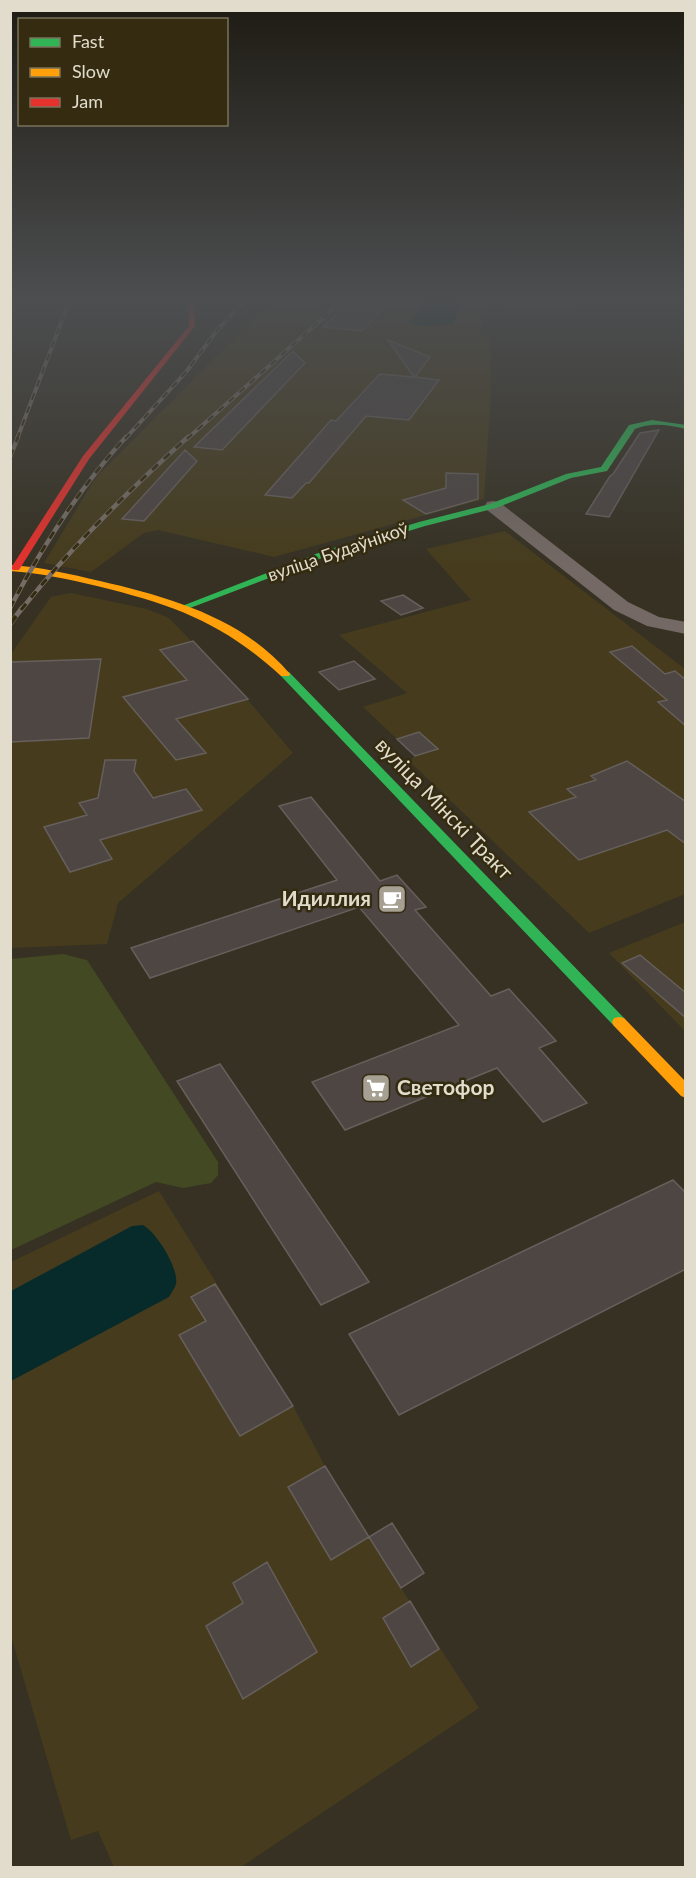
<svg xmlns="http://www.w3.org/2000/svg" width="696" height="1878" font-family="Lato,sans-serif">
<style>
.built{fill:#463c1d}
.green{fill:#434a23}
.water{fill:#072b2a}
.building{fill:#4d4643;stroke:#665f5c;stroke-width:1.5}
.lines{fill:none;stroke-linecap:round;stroke-linejoin:round}
.street{fill:#746964;fill-rule:evenodd}
.fast{fill:#30b455;fill-rule:evenodd}
.slow{fill:#ff9f0a;fill-rule:evenodd}
.jam{fill:#e5322d;fill-rule:evenodd}
.rail-far2-casing{stroke:#756d65;stroke-width:4}
.rail-far1-casing{stroke:#756d65;stroke-width:4.5}
.rail-casing{stroke:#756d65;stroke-width:5}
.rail-far2{stroke:#342b10;stroke-width:2;stroke-dasharray:7;stroke-linecap:butt}
.rail-far1{stroke:#342b10;stroke-width:3;stroke-dasharray:8;stroke-linecap:butt}
.rail{stroke:#342b10;stroke-width:4;stroke-dasharray:10;stroke-linecap:butt}
.labels{text-anchor:middle;stroke-width:5;stroke-linejoin:round;paint-order:stroke}
.far-street-label{font-size:18px;fill:#e1dccc;stroke:#342b10}
.street-label{font-size:21px;fill:#e1dccc;stroke:#342b10}
.poi-label{font-size:21px;font-weight:bold;fill:#e1dccc;stroke:#342b10;text-anchor:end}
</style>
<rect width="100%" height="100%" fill="#363123"/>
<path class="built" d="M271 302H486L479 334 490 338V344L491 394 484 499 274 557 158 530 144 533 91 572 44 563 96 477Z
M505 531 685 669V894L589 933 409 761 415 756 363 707 407 693 339 635 471 600 426 549Z
M71 593 147 609 169 618 247 699 293 753 118 903 107 944 11 948V654L51 597Z
M685 922V1031L609 953Z
M159 1191 293 1406 325 1466 369 1537 392 1523 424 1573 401 1588 479 1708 241 1867H114L98 1831 71 1840 11 1636V1262Z"/>
<path class="green" d="M496 302H579C554 314 522 308 496 302Z
M63 954 87 960 218 1162V1175L211 1183 183 1188 156 1182 11 1250V959Z"/>
<path class="water" d="M427 302H462L453 324 425 326 409 322Z
M143 1225C156 1232 179 1268 176 1284 175 1288 171 1293 169 1297L11 1381V1291L132 1226Z"/>
<path class="building" d="M349 302H389L362 331 323 327Z
M388 340 430 357 415 377 439 380 409 420 366 416 309 483H306L292 498 265 495 331 420 336 421 380 374 414 377Z
M293 351 305 363 222 450 194 447Z
M659 430 609 517 586 514 610 476 613 474 640 433Z
M185 450 197 461 144 521 122 519Z
M446 473 478 474V499L426 514 403 500 446 488Z
M403 595 423 608 401 615 381 601Z
M193 641 248 699 176 719 206 753 176 760 123 697 187 680 160 650Z
M632 646 665 674 675 671 686 680V726L658 702 667 700 610 652Z
M101 659 89 738 10 742V662Z
M354 661 375 679 339 690 319 672Z
M419 732 438 749 415 756 397 739Z
M105 760H136L134 771 153 798 186 789 202 810 100 840 112 859 70 872 44 827 87 815 79 803 98 798Z
M627 761 686 802V844L667 830 579 860 529 812 576 797 567 789 596 780 591 776Z
M311 797 380 881 397 875 426 907 415 910 491 996 509 989 556 1041 539 1048 587 1103 543 1122 497 1068 345 1130 312 1082 459 1025 359 907 150 978 131 948 337 880 279 806Z
M640 955 686 993V1018L622 963Z
M220 1064 369 1282 321 1305 177 1081Z
M673 1180 686 1193V1269L399 1415 349 1334Z
M215 1284 293 1406 240 1436 179 1335 206 1321 191 1297Z
M325 1466 369 1537 331 1560 288 1487Z
M392 1523 424 1573 401 1588 369 1537Z
M267 1562 317 1652 243 1699 206 1626 243 1603 233 1583Z
M410 1601 439 1649 411 1667 383 1618Z"/>
<g class="lines">
<path class="street" d="M493 501 499 502 628 602 659 617 686 622V634L647 626 614 610 487 510 485 506 487 502Z"/>
<path class="fast" d="M652 420 686 425V429C668 425 652 422 635 429L607 471 571 478 496 508 425 526 327 556 190 608 182 606 321 552 419 522 490 504 566 474 601 467 629 425Z
M285 671 289 672 624 1018 626 1022 624 1026H614L281 676V672Z"/>
<path class="slow" d="M10 565C41 567 70 574 100 581 169 597 243 618 290 674L289 676H281C222 622 174 605 97 586 68 579 40 573 10 571Z
M619 1017 624 1018 686 1082V1098L681 1096 614 1026 612 1022 614 1018Z"/>
<path class="jam" d="M188 302H194L195 326 89 459 19 570H13L11 568 83 456 189 326Z"/>
<g class="rail-far2-casing">
<path id="rail-far2" d="M17 439 69 302
M125 439 186 372 218 329 244 302
M187 439 341 302"/>
</g>
<g class="rail-far1-casing">
<path id="rail-far1" d="M10 457 18 437
M10 608C42 547 79 488 126 437
M21 610C71 547 129 490 188 437"/>
</g>
<g class="rail-casing">
<path id="rail" d="M10 624 22 608"/>
</g>
<use href="#rail-far2" class="rail-far2"/>
<use href="#rail-far1" class="rail-far1"/>
<use href="#rail" class="rail"/>
</g>
<linearGradient id="sky" x2="0" y2="1"><stop stop-color="#1e1b13"/><stop offset="0.53" stop-color="#4c4e50"/><stop offset="1" stop-color="#4c4e50" stop-opacity="0"/></linearGradient>
<rect width="696" height="565" fill="url(#sky)"/>
<defs>
<g id="cafe-square" transform="scale(1.5)"><rect x="-9" y="-9" width="18" height="18" rx="4" fill="#a5a091" stroke="#342b10"/><path d="M-5.5-4.5H6V0H3Q3 3.5 0 3.5H-2.5Q-5.5 3.5-5.5 0ZM3-3.2v2h1.7v-2ZM-6 4.5H4V6H-6Z" fill="#fff"/></g>
<g id="supermarket-square" transform="scale(1.5)"><rect x="-9" y="-9" width="18" height="18" rx="4" fill="#a5a091" stroke="#342b10"/><path d="M-6-5.5h2.5l.6 2H6L4.5 2H-2.5L-4.4-4H-6ZM-1.5 3.2a1.3 1.3 0 1 0 .1 0ZM3 3.2a1.3 1.3 0 1 0 .1 0Z" fill="#fff"/></g>
</defs>
<g fill-rule="evenodd">
<use href="#cafe-square" x="392" y="899"/>
<use href="#supermarket-square" x="376" y="1088"/>
</g>
<g class="labels">
<g class="far-street-label">
<text transform="translate(338 552) rotate(-19)" y="6">вуліца Будаўнікоў</text>
</g>
<g class="street-label">
<text transform="translate(444 809) rotate(46)" y="7">вуліца Мінскі Тракт</text>
</g>
<g class="poi-label">
<text x="371" y="906">Идиллия</text>
<text x="397" y="1095" text-anchor="start">Светофор</text>
</g>
</g>
<rect width="696" height="1878" fill="none" stroke="#e1dccc" stroke-width="24"/>
<rect x="18" y="18" width="210" height="108" fill="#342b10" stroke="#79725b" stroke-width="1.5"/>
<rect x="30" y="38" width="30" height="9" fill="#30b455" stroke="#79725b" stroke-width="1.5"/>
<text x="72" y="48" font-size="18" fill="#e1dccc">Fast</text>
<rect x="30" y="68" width="30" height="9" fill="#ff9f0a" stroke="#79725b" stroke-width="1.5"/>
<text x="72" y="78" font-size="18" fill="#e1dccc">Slow</text>
<rect x="30" y="98" width="30" height="9" fill="#e5322d" stroke="#79725b" stroke-width="1.5"/>
<text x="72" y="108" font-size="18" fill="#e1dccc">Jam</text>
</svg>
